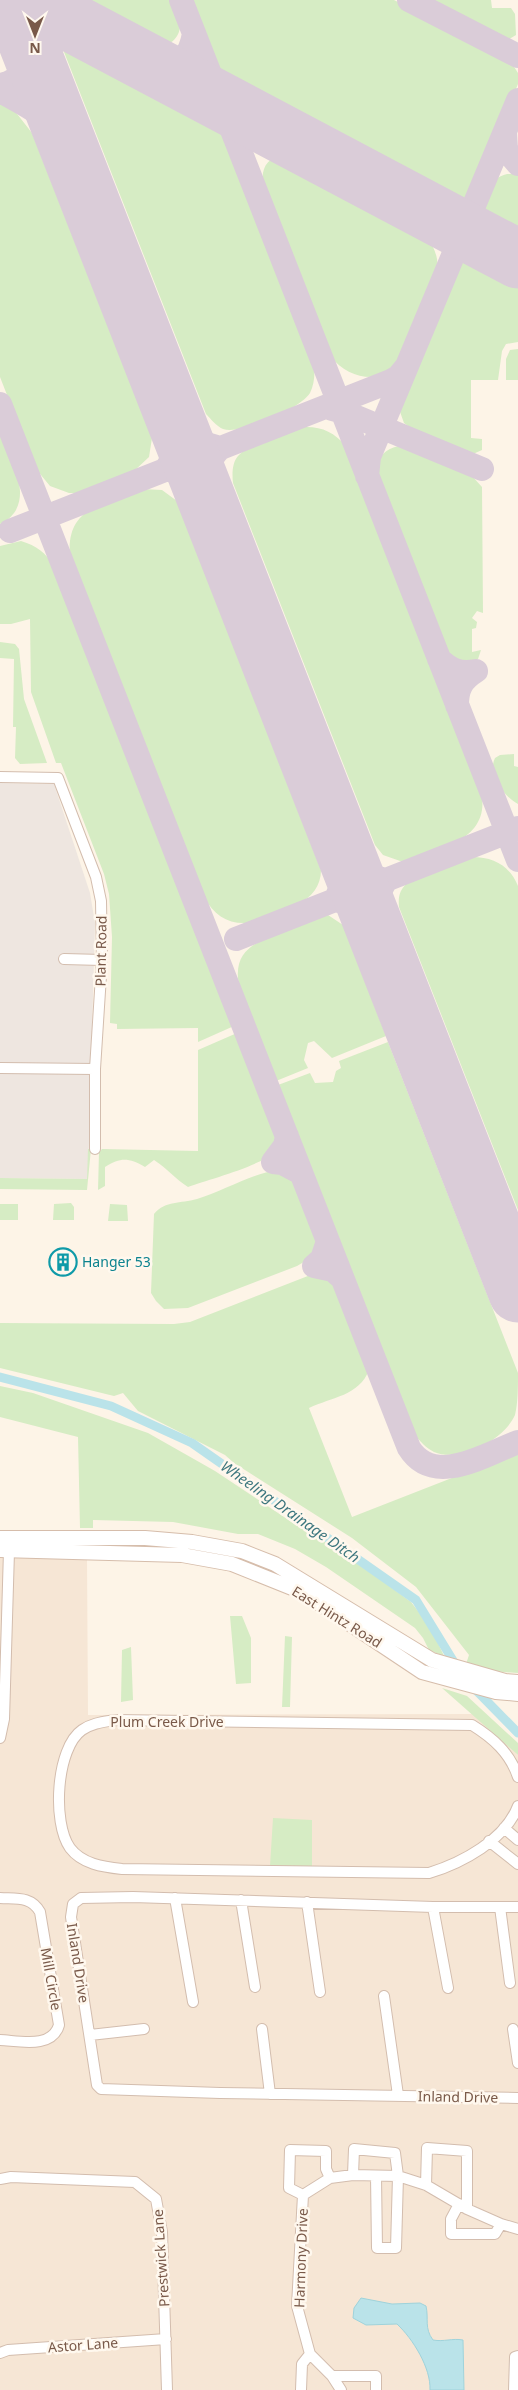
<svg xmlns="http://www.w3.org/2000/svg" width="518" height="2390" font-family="'Noto Sans',sans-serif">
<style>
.residential{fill:#f6e6d5}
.industrial{fill:#eee6e0}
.green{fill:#d6ecc4}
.water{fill:#bae3e9;stroke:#9fd3db}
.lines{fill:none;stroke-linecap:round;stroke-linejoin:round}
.canal{stroke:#bae3e9;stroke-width:9}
.taxiway{stroke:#daccd8;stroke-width:24}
.runway{stroke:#daccd8;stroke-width:59}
.street-casing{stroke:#d3bdae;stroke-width:12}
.secondary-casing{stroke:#d6bdab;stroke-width:16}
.street{stroke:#fff;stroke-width:10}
.secondary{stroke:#fff;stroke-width:14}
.labels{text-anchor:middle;stroke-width:5;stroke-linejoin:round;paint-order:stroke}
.street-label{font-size:14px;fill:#795949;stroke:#fff8ee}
.culture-label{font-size:14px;fill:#0d838f;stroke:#fff8ee;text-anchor:start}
.water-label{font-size:15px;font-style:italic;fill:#3c767e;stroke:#fff8ee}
</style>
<rect width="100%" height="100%" fill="#fdf4e7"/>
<path class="residential" d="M0 1557 87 1559 88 1715 473 1714 518 1755V2390H0Z"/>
<path class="industrial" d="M0 783 54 784 90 893 95 923 88 1179 0 1178Z"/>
<path class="green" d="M62 0H171C174 7 179 16 180 23 181 42 164 49 149 46Z
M191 0H394L509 59 518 73V84L471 195C464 203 458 204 447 205L233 91C213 70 202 27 191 0Z
M425 0H491L492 8H511L515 14 516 35 506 41Z
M55 29 212 113 222 131 314 367C315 376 314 385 310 393 300 409 242 435 223 429 216 426 211 419 206 414Z
M0 102 14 110 32 133 152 438 149 457 133 472 78 493H69L50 486 36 469 0 377Z
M283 154H289L410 218C422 230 434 242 437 259 440 279 429 297 422 314 416 329 411 347 402 360 385 387 348 379 331 357L263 183C261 167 268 158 283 154Z
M507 174H518V242L481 222C479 204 487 178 507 174Z
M472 251 518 276V342L506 344 502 351 498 380H471V438L482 439V450L473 454 412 429 404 423 399 409 462 254Z
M518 349V380H506V359L510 350Z
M303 427C321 426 334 432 346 446L481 791C492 841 438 849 403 862L383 855 375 845 233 483C232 474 232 463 238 456 251 442 285 434 303 427Z
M0 429C11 456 39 506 0 524Z
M399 446 472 476 482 487 483 613 477 611 472 618 477 622 476 628 472 629V652L481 650 478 659 473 663 456 661 447 652 379 477C375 461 382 449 399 446Z
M141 489 162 490 177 501 321 870C321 906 275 913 247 923 227 924 214 915 204 897L70 555C66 507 105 503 141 489Z
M21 541C37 546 45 552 54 566L234 1026 198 1042V1028L117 1029V1024L110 1023 112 937 109 894 104 874 61 763H56L31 692 30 619 11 624H0V546Z
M0 642 15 644 19 649 24 699 47 763 20 764 15 758 16 727H13L14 659 0 658Z
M514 754V766L518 767V804C504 797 487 773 495 758L500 755Z
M472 857C494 857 510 866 518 886V1210L399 907C398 895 400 890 408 882Z
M328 915 343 925 386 1036 332 1058 314 1041 308 1043 304 1060 308 1068 276 1081 240 990C230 949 256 942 288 930 301 925 314 918 328 915Z
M237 1033 277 1138C278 1143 278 1148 274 1152 261 1166 207 1180 188 1187 175 1179 167 1168 154 1160L145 1167C129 1158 121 1157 105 1167V1186L98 1190 99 1152 102 1149 198 1151V1050Z
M388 1042 518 1373C518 1386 518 1403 515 1415 504 1440 461 1463 434 1452 426 1448 420 1441 414 1434L278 1085 310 1073 315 1083 333 1082 336 1071 341 1068 339 1061Z
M88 1149H91L87 1190 0 1189V1178L87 1179Z
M278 1170 291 1176 295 1183 317 1238 318 1245 314 1256 297 1266 188 1308 164 1309 156 1301 151 1293 154 1214C166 1200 180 1204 197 1199 224 1191 250 1174 278 1170Z
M71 1203 74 1207V1220H53L54 1204Z
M0 1204H18V1220H0Z
M110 1204 127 1205 128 1221H108Z
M313 1274 323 1275 336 1286 369 1370C359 1396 332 1397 309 1408L352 1517 518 1452V1673L492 1671 466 1664 469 1655 416 1587 352 1538 234 1463 225 1455 138 1411 123 1393 114 1396 0 1368V1323L174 1324 190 1322Z
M0 1386 33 1393 148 1433 215 1471 296 1525 340 1550 411 1602 431 1628 444 1656 429 1650 423 1638 415 1628 326 1567 295 1549 258 1534H238L173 1522 93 1520V1528H80L78 1437 0 1417Z
M230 1616H242L251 1638V1683L236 1684Z
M285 1636 292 1637 290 1707H282Z
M131 1647 133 1700 121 1702 122 1650Z
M442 1688 467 1696 518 1743V1755Z
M273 1818 312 1820V1867L270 1866Z"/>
<path class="water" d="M361 2298 392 2304 420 2303 426 2306C429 2319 424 2328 433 2340 444 2342 452 2338 463 2340L464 2390H430C431 2368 413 2339 397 2324L366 2325 353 2318 354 2308Z"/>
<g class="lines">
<path class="canal" d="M0 1377 111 1406 192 1443 416 1600 457 1667
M473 1687 518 1733"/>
<path class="taxiway" d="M181 0 518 860
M409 0 518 56
M153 66C179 67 189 60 194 34
M0 85C20 82 27 67 30 48
M0 91C33 109 49 116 69 148
M505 132 506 150 518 164
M454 253V244L441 219C455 219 463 218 473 209
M0 404 409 1448C434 1488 486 1454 518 1442
M332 409 347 413 482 469
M177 424 193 440 220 448C206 463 204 476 206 496 193 481 185 474 166 469 177 454 179 443 177 424Z
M367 476 369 457 518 100
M10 531 391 381 398 377 407 366
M439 659C451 670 459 674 476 671 462 680 457 688 457 705
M347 857C360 870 368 876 386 880L373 904 374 927C363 911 354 904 335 900L347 876Z
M236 939 518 828
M287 1136 285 1146 273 1162 282 1163 301 1173
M328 1241 322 1259 314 1266 333 1270 342 1278"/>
<path class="runway" d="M11 0 518 1293
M29 0 518 259"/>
<g class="street-casing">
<path id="street" d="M0 777 58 778 96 877 101 901 102 960 95 1069V1149
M64 959 102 960
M0 1068 95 1069
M0 1738 4 1719 9 1551
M518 1777C510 1753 493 1738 472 1725L115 1720C103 1722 92 1723 82 1730 56 1748 52 1823 70 1848 82 1864 103 1867 122 1869L429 1873C462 1863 505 1840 518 1806
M504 1828 518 1840
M489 1841 518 1864
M0 1898C16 1899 31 1896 40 1912L59 2025C52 2049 20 2041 0 2040
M175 1898 193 2002
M241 1900 255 1987
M307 1902 320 1992
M433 1907 448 1988
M500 1907 510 1983
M518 1907H433L133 1897 81 1898 73 1904 71 1917 97 2085 101 2089 220 2093 518 2098
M384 1996 398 2095
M262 2029 270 2094
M513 2029 518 2063
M90 2035 144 2029
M353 2175 354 2149 395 2153 398 2176 396 2248H377L376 2176
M0 2179 11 2177 135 2182 156 2199 162 2232 167 2390
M426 2185 427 2148 467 2151V2209
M303 2195 289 2188 290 2150 326 2151V2169L330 2178
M459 2204 451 2219V2234H495L501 2224
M0 2353 8 2350 166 2339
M332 2376H376V2390
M301 2390 302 2364 310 2354
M341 2390 332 2376 310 2354 297 2306 303 2195 330 2178 353 2175 398 2176 426 2185 467 2209 501 2224 518 2229
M514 2390 515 2357 518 2356"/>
</g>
<g class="secondary-casing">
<path id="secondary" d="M0 1538H145L192 1542 242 1551 275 1564 432 1660 505 1681 518 1682
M0 1550 182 1555 232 1564 302 1592 422 1672 496 1692 518 1694"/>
</g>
<use href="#street" class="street"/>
<use href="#secondary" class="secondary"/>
</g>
<defs>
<g id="building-ring" transform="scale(1.4375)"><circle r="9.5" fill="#fff8ee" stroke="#0f9aa8" stroke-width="1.5"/><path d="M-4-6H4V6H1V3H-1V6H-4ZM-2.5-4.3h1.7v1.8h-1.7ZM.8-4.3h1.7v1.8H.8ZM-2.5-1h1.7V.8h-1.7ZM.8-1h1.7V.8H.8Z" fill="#0f9aa8"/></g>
</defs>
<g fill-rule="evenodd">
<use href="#building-ring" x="63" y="1262"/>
</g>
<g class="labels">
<g class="street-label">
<text transform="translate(101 951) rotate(-89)" y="5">Plant Road</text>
<text transform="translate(337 1617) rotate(32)" y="5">East Hintz Road</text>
<text x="167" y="1727">Plum Creek Drive</text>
<text transform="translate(78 1963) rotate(81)" y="5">Inland Drive</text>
<text transform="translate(51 1979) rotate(80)" y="5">Mill Circle</text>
<text transform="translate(458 2097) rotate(1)" y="5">Inland Drive</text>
<text transform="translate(161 2258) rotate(-94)" y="5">Prestwick Lane</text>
<text transform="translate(301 2258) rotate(-88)" y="5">Harmony Drive</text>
<text transform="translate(83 2345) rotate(-4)" y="5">Astor Lane</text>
</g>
<g class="culture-label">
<text x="82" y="1267">Hanger 53</text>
</g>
<g class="water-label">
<text transform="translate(290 1512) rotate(35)" y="5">Wheeling Drainage Ditch</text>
</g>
</g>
<g transform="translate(35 35) rotate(180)" stroke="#fff8ee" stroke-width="4" paint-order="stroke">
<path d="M0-4L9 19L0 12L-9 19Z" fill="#795949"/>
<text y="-8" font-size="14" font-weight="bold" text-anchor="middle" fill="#795949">N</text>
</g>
</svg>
